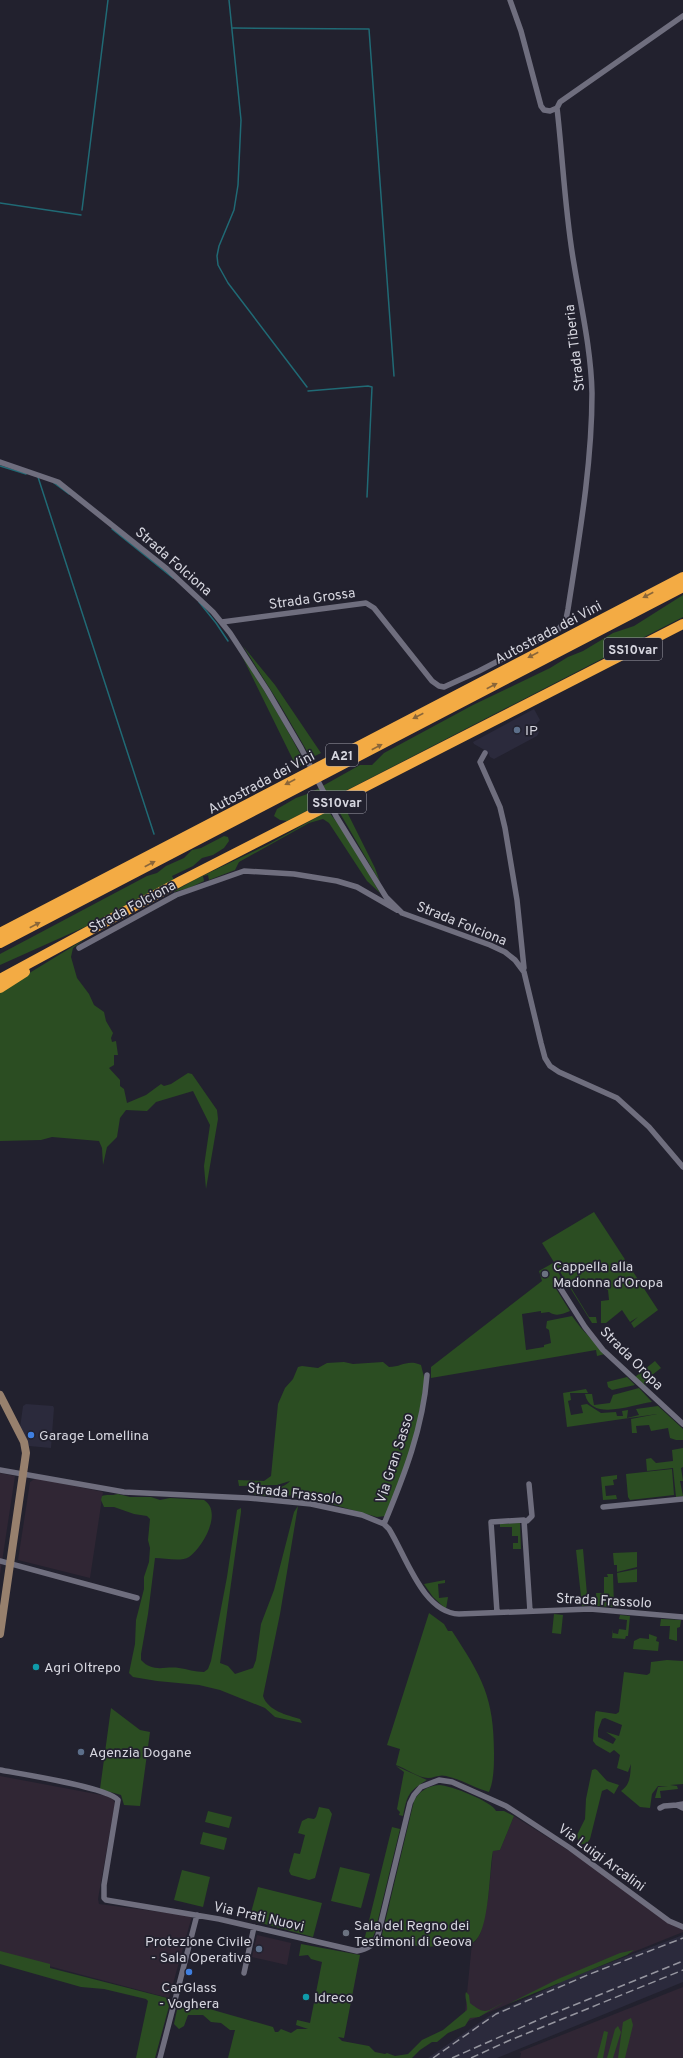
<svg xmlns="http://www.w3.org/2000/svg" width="683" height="2058" font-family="Overpass,sans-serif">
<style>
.built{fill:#2b2a3c}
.industrial{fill:#302634}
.green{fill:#2b4d22;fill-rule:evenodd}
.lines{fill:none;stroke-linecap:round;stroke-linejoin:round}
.stream{stroke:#206a75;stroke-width:1.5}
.street{stroke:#6f6e7e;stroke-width:5.5}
.secondary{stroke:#97806d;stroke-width:8}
.highway{stroke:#f3ab44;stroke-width:10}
.rail{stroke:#95959f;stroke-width:1.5;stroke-dasharray:8 4;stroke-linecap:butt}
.oneway{fill:#8a6639}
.service-dot{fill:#5c6f8a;stroke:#22212e;stroke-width:1.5}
.worship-dot{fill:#6b7280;stroke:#22212e;stroke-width:1.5}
.shop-dot{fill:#3f7fe0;stroke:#22212e;stroke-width:1.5}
.culture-dot{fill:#0f9aa8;stroke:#22212e;stroke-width:1.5}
.labels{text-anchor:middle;stroke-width:3.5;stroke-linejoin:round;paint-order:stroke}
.shield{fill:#22212e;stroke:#a0a0aa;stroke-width:1}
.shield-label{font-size:13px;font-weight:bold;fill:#d6d6df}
.street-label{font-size:14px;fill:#d6d6df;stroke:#22212e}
.poi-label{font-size:14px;fill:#d6d6df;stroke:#22212e;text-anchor:start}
</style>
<rect width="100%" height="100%" fill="#22212e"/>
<path class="built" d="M534 709 540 720 535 725 539 732 537 736 494 759 490 757 488 752 474 744 473 742Z
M26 1404 53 1406 54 1408 51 1448 29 1446 20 1428 23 1406Z
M683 1935V1982L497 2058H428L492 2014 558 1984 559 1982Z"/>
<path class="industrial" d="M0 1473 15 1476 0 1575Z
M36 1478 103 1492 90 1578 18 1560 30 1482Z
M0 1776 112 1797 115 1803 98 1899 99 1904 192 1916 169 1998 0 1953Z
M514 1816 585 1861 667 1922 683 1930V1932L559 1982 464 2023 472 1943 475 1942 480 1934 482 1925 488 1899 493 1851 500 1850Z
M257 1935 291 1943 287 1965 252 1957Z
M683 1987V2058H520L521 2053 519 2052Z"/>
<path class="green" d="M683 595V617L287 821 280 820 274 816 277 809 296 798 310 793 360 765H372L384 753 473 705 550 668 568 657 583 651 613 633 634 626Z
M243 646 275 685 321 753 311 758 279 703Z
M239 650C262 687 285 724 305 763L297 768Z
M357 797 348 806V814L375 868 380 882 337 808Z
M328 811 340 826 380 893 367 881 329 823 323 819 309 823 239 862 235 870 209 880 208 875 203 876 204 881 189 888 173 892 194 880 269 844Z
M224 836 228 837 229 841 224 848 213 855 202 858 193 866 172 876 174 880 87 926 0 965V954L147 876 157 873 166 866 184 858 192 850 201 848Z
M85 939 73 948 71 957 77 978 89 994 94 1005 104 1012 106 1021 113 1033 111 1038 112 1042 116 1041 118 1055H114V1065L109 1068 120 1080V1086L124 1089 127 1103 146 1095 161 1084 164 1086 171 1084 188 1073 192 1074 217 1110 218 1119 206 1189 204 1166 210 1125 193 1091 156 1102 147 1111 126 1110 120 1118 117 1137 107 1147 103 1165 102 1148 99 1141 52 1137 41 1140 0 1141V991Z
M594 1212 658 1310 634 1328 631 1323 638 1317 630 1322 622 1310 606 1323H601V1301L609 1300 608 1290 601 1286V1282L583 1283 580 1280 570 1286 589 1317H596L597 1323H592L542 1243Z
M553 1263 562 1279 553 1284 570 1311C563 1314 556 1317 549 1312L541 1313V1311L522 1314 526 1350 544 1347V1345L551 1343 549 1330 546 1328 547 1321 572 1316 581 1328 605 1354 597 1356 596 1350 431 1378V1367L542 1281 539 1271Z
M655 1361 661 1368 647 1379 649 1382 645 1386 635 1377Z
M344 1362 353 1364 383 1362 389 1367C402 1367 407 1359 421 1365L425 1381 415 1437 386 1516 377 1517 310 1498 286 1495 276 1497 257 1495 250 1493C262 1486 281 1492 290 1481L277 1485 239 1486 238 1480 264 1481 271 1476 278 1404 285 1388 293 1379 298 1367 302 1366 318 1368 327 1363Z
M627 1377 635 1385 612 1390 608 1387 607 1382Z
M639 1388 652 1402C636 1403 591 1423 585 1394H592L594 1405 610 1403 613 1395Z
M586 1389 588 1393H570L571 1400 568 1401 571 1415 583 1413 581 1405 587 1404 601 1413 616 1412 617 1416H623L622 1411 628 1410 627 1418 639 1415 636 1409 658 1406 683 1429V1440H676L670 1438 668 1428 651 1431 649 1425 636 1426 637 1433H632L631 1419 657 1414 567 1427 563 1393Z
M683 1448V1467L681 1468 683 1481H680L683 1496 676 1497 673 1468 647 1471 646 1459 651 1458 656 1463 673 1461 672 1450Z
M672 1469 674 1495 630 1500 628 1497 626 1474Z
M617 1475V1479L613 1480 614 1485 605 1486 606 1496 616 1495 617 1499 603 1500 601 1477Z
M118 1494 130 1497H151L160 1500 170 1498 204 1500C223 1512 203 1547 189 1557 181 1562 165 1558 155 1558L148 1614 141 1654V1660C153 1673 164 1666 179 1668 187 1669 195 1672 204 1672L208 1669 211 1661 227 1577 237 1510 241 1508V1512L220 1663 228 1666 235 1674 253 1668 256 1660 261 1624 274 1590 294 1512 298 1506 280 1614 263 1696C268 1711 287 1715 300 1719L302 1723 275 1717 265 1708 220 1690 199 1685 157 1681 133 1677 129 1673 135 1644 136 1620 144 1589V1577L149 1562 150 1548 148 1540 150 1519 147 1516 134 1514 114 1507H104L101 1500 102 1496C106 1494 111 1496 118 1494Z
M520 1523 521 1549H513V1543H518V1536H512V1527H500V1524Z
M583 1549 588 1606H582L576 1550Z
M637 1552V1567L617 1572V1565H614L613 1553Z
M637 1569V1582L618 1583 617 1573Z
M607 1574H613L614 1607 597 1606 596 1593H604V1577H608Z
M445 1580V1583L438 1584 439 1598 448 1597 446 1609 433 1597 424 1584Z
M429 1613 444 1624 448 1631H452C482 1677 494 1697 494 1753 494 1766 494 1780 489 1792 475 1788 460 1779 446 1776 439 1774 434 1778 428 1778 419 1778 405 1768 396 1765L400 1749 387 1745Z
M554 1614 563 1615 561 1634 552 1633Z
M620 1615 630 1616 628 1636H626L625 1639 612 1638 613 1629V1633L618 1634 619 1629 626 1630 627 1620 619 1619Z
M661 1619 681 1620 680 1627 677 1628V1641L669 1639 670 1626H660Z
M649 1634 657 1637 656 1641 659 1642 658 1651 633 1649 634 1641 640 1638 649 1639Z
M667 1660 683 1661V1784L670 1785 677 1786 678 1789 660 1791 661 1798H655L658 1787 668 1786H658L652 1794 650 1808 640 1807 621 1791C631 1784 630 1775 631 1764L628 1772 617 1768 620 1755 614 1750 610 1753 596 1745 593 1741 595 1714 596 1711 616 1714 619 1712 624 1672 647 1675 650 1673 651 1662ZM605 1718 622 1725 619 1736 606 1732 616 1739 613 1744 598 1737V1730L602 1719Z
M111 1708 140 1730 150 1732 140 1806 124 1805 121 1795 100 1789Z
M396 1766 427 1780C408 1791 407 1796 403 1816L399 1815 400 1812 397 1809 404 1772Z
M595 1769 597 1770 607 1781 619 1785 614 1794 607 1789 602 1791 590 1839 587 1843 579 1845 577 1835 585 1819 586 1799 592 1770Z
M439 1785C450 1785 493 1802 496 1811H504L514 1816 500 1850 493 1851C489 1869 490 1936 472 1943L426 1947 405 1944 387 1948 380 1945V1943L414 1801C419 1791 428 1786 439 1785Z
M319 1807 329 1809 332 1814 315 1878 309 1880 291 1875 289 1871 294 1853 300 1854 305 1835 298 1833 302 1821 308 1818 314 1819 316 1817Z
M208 1811 232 1817 229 1828 205 1822Z
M392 1827 400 1829 375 1932 373 1937 363 1945Z
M203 1832 227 1838 224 1850 200 1844Z
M340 1867 370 1874 361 1908 331 1901Z
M182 1870 210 1877 203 1907 174 1900Z
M258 1887 322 1903 313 1937 249 1920Z
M301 1944 360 1955 344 2038 338 2037 342 2041 369 2046 375 2052 385 2054 387 2053 395 2056 408 2054 422 2040 443 2030 467 2010C468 2003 464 1998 466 1992L469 1995 470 2003C486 2016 487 2011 504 2002L479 2017 470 2018 465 2026 448 2033 437 2042H432L420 2050 412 2058H228L235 2030H230L221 2023 211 2022 203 2015H188L184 2026 179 2029 174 2024 178 2005 185 2002 273 2027 275 2032H278L281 2029 291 2033 297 2029H308L296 2025 297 2020 310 2023 322 1962 311 1959 308 1955 299 1956Z
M634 1950 627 1955 508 2004 558 1979 620 1953Z
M0 1951 50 1964V1968L171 1999 155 2058H136L148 2001 146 1999 104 1989 81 1987 0 1964Z
M631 2018 633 2025 625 2058H618L623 2022Z
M618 2026 621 2032 613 2058H607L615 2029Z
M604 2031 608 2032 603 2058H597Z"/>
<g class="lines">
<path class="stream" d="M229 0 241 120 238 185 234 210 219 246 217 256 218 265 228 283 307 387
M233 28 369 29 394 376
M0 203 81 215
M82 210 108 0
M308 391 368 386 372 387 367 497
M0 466 26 474
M38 477 154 834
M54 483 69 494
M112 529 173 578
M199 602 216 623 228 641"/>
<path class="street" d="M510 0 521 31 541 106 544 110 550 111 557 108
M0 462 58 482 167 569 213 612 230 633 267 690 301 748 336 816 386 897 402 913 490 945 505 952 515 960 524 972 541 1043 545 1058 550 1066 559 1072 617 1098 649 1127 683 1167
M222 622 366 603 374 608 432 681 439 686 444 687 479 671 558 630 566 619 568 609C579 538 592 465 592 393 591 349 581 307 574 264 565 213 563 160 557 108L560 102 683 16
M485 753 480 762 500 807 505 828 517 900 524 968
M79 948 176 895 244 871 294 874 337 881 357 887 397 910
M557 1283 585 1327 603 1350 683 1424
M0 1470 124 1492 248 1498 311 1504 362 1515 384 1524 389 1529C406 1556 423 1613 459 1614L590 1609 683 1617
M603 1507 683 1499
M524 1521H527L532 1516 529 1484
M384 1524C404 1476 423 1428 427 1375
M0 1561 137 1598
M497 1612 491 1522 524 1520 530 1611
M0 1770C21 1774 107 1787 118 1800L104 1885V1898L106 1900 219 1919 357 1951C368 1949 374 1945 378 1935L410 1803 414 1795 421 1787 439 1780 452 1782 506 1806 570 1848 669 1921 683 1927
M683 1804 677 1805 683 1808
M660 1808 664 1806 677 1805
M244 1973 254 1927
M160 2058 197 1915"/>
<path class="secondary" d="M0 1395 24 1442 26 1453 0 1634"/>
<path class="highway" d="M0 933 683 577
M0 943 683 587
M0 979 181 881 683 624
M0 988 25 972"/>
<path class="rail" d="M433 2058 496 2014 590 1974 683 1938
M452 2058 547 2016 683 1961
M471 2058 508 2041 683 1970"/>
</g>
<defs><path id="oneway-solid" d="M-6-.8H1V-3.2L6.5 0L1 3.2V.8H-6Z"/></defs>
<g class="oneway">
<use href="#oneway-solid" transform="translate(648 595) rotate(152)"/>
<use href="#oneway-solid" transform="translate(533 655) rotate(152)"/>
<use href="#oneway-solid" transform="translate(492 686) rotate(-28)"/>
<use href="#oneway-solid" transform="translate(418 716) rotate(153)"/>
<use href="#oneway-solid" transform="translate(377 747) rotate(-28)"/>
<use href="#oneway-solid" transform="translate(290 782) rotate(152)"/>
<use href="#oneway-solid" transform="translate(150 864) rotate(-28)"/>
<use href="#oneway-solid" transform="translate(35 925) rotate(-28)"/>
</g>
<g class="service-dot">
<circle cx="517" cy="730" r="4"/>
<circle cx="81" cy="1752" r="4"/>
<circle cx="259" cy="1949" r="4"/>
</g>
<g class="worship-dot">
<circle cx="545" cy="1274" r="4"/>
<circle cx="346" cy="1933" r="4"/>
</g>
<g class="shop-dot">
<circle cx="31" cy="1435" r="4"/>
<circle cx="189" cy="1972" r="4"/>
</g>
<g class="culture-dot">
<circle cx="36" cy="1667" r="4"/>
<circle cx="306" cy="1997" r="4"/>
</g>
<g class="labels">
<g class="shield">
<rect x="604" y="638" width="58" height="22" rx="3"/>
<rect x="326" y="744" width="32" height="22" rx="3"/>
<rect x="308" y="791" width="58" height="22" rx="3"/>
</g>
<g class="shield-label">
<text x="633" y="654">SS10var</text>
<text x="342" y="760">A21</text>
<text x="337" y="807">SS10var</text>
</g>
<g class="street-label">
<text transform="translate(574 348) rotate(-97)" y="5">Strada Tiberia</text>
<text transform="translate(174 561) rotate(41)" y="5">Strada Folciona</text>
<text transform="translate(312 598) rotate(-8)" y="5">Strada Grossa</text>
<text transform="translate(548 632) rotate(-28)" y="5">Autostrada dei Vini</text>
<text transform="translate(261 782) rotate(-28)" y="5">Autostrada dei Vini</text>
<text transform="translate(132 906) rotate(-28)" y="5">Strada Folciona</text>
<text transform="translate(462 923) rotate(22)" y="5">Strada Folciona</text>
<text transform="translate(632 1358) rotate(45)" y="5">Strada Oropa</text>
<text transform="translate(394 1458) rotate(-72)" y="5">Via Gran Sasso</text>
<text transform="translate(295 1493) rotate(7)" y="5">Strada Frassolo</text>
<text transform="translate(604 1600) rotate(3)" y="5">Strada Frassolo</text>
<text transform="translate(602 1857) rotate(36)" y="5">Via Luigi Arcalini</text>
<text transform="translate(259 1916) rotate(13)" y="5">Via Prati Nuovi</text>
</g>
<g class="poi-label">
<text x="525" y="735">IP</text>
<text x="553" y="1271">Cappella alla<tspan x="553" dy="16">Madonna d'Oropa</tspan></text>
<text x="39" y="1440">Garage Lomellina</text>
<text x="44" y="1672">Agri Oltrepo</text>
<text x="89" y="1757">Agenzia Dogane</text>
<text x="354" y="1930">Sala del Regno dei<tspan x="354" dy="16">Testimoni di Geova</tspan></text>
<text x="251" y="1946" text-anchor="end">Protezione Civile<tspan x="251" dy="16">- Sala Operativa</tspan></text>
<text x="189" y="1992" text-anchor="middle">CarGlass<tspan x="189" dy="16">- Voghera</tspan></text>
<text x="314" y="2002">Idreco</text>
</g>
</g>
</svg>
